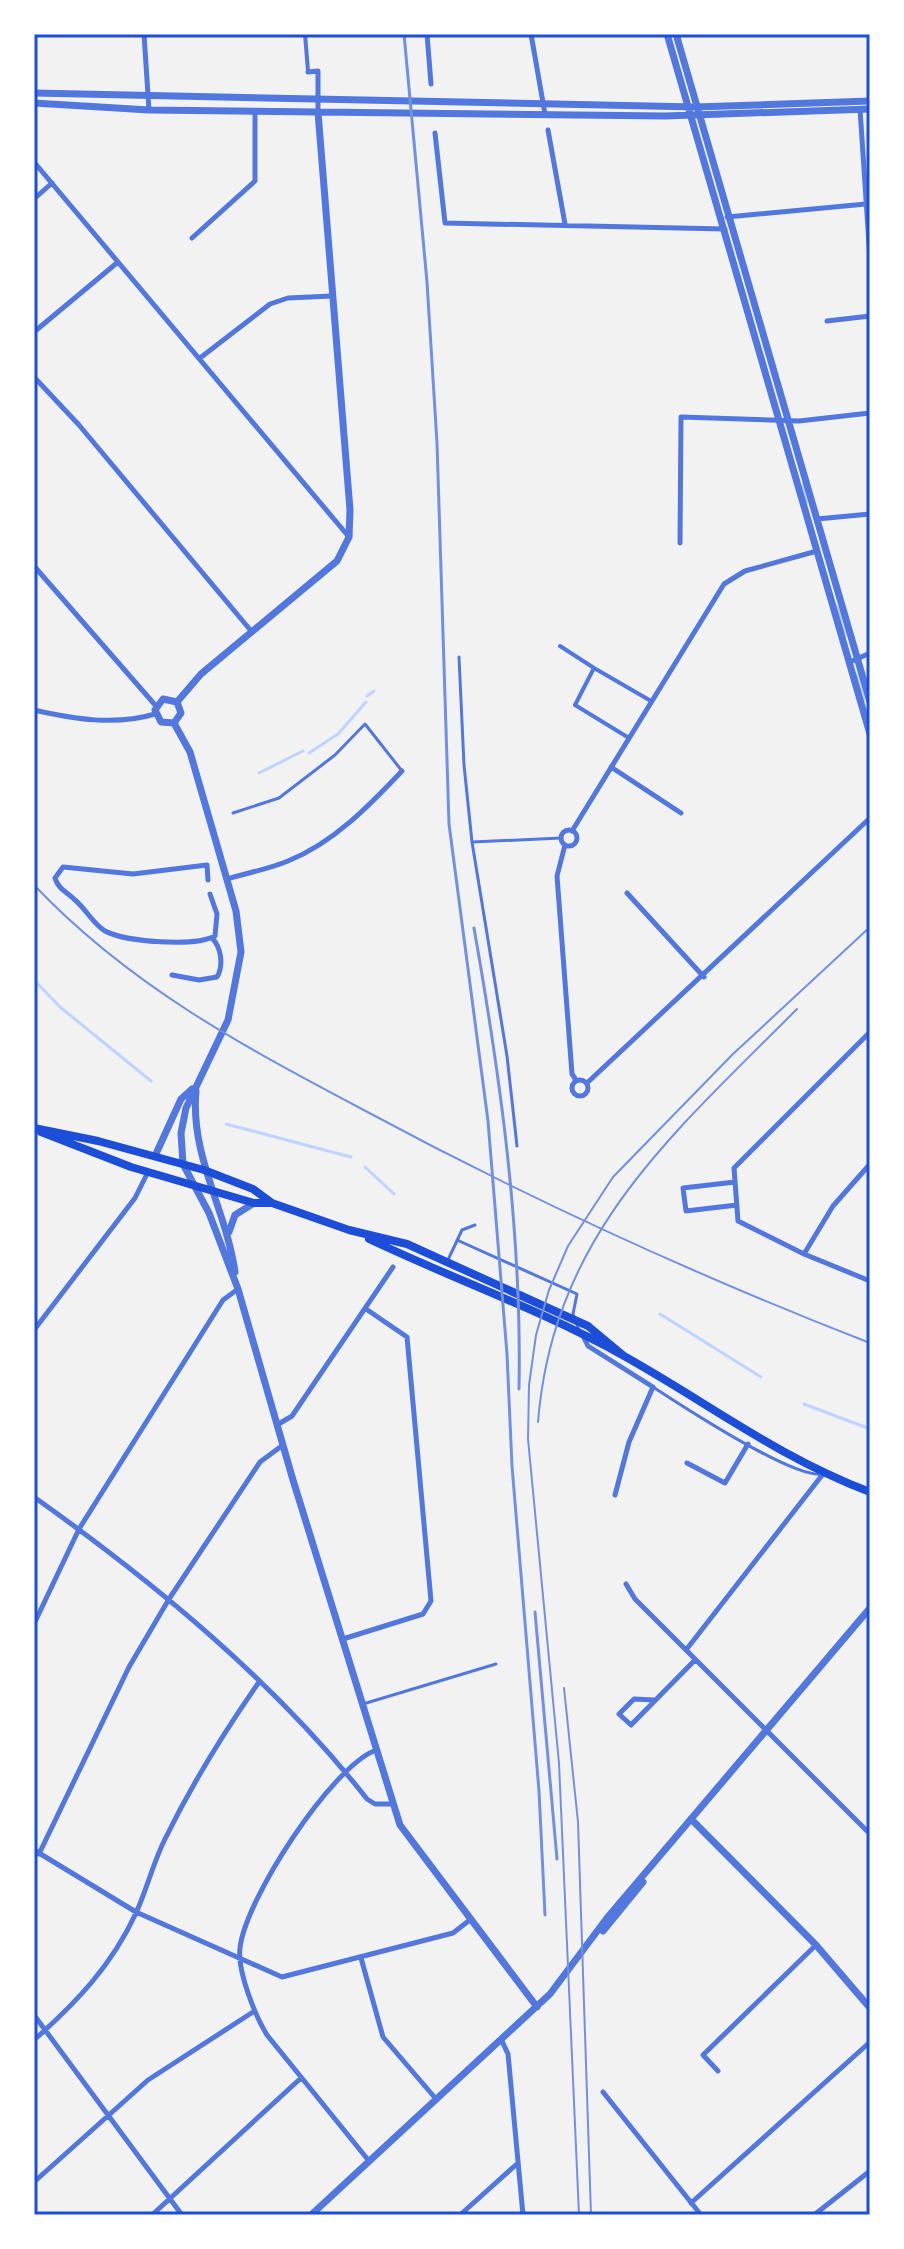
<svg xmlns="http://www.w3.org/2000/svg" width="904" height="2249" font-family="'Asap Condensed',sans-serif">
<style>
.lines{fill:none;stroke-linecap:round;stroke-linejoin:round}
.stream{stroke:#bfd3fe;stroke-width:3}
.service{stroke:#5277de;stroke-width:3}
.pedestrian{stroke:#5277de;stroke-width:4}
.minor{stroke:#5277de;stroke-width:5}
.tertiary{stroke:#5277de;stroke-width:7}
.primary{stroke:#1d4ed8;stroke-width:8}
.tram{stroke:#7290e2;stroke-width:2}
.rail{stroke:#7290e2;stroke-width:3}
.neatline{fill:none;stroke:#1d4ed8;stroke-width:3}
</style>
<rect width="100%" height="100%" fill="#f2f2f2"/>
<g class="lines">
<path class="stream" d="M803 485 807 502
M837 607 845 635
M857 675 864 700
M367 696 374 691
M309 753 338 734 366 702
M259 773 303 751
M34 980 60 1007 151 1081
M226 1124 351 1157
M365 1167 394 1194
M660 1314 761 1377
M804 1404 870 1429"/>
<path class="service" d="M459 657 464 765 472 842 561 838
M233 813 279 798 335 755 365 724 402 771
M472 842 507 1056 517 1146
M457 1240 577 1294 573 1314 579 1330
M447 1262 462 1230 475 1225
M653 1387C682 1406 794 1479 822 1474
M363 1704 496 1664"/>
<path class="pedestrian" d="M305 34 308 71
M560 646 594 668
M629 738 575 705 594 668 651 701"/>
<path class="minor" d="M144 34 149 110
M427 34 431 84
M531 34 545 114
M308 72 318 71V112
M860 109 870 259
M548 130 565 224
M435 133 445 223 725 229
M34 162 349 537
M34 199 52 183
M727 217 866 204
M192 238 255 181V111
M827 321 870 316
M34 332 118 262
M200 358 270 304 288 298 332 296
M34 377 79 425 252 632
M817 519 870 514
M680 543 681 417 799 421 870 413
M34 566 156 706
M850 662 870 653
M34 710C74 719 115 726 155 714
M611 767 681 813
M561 838a8 8 0 1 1 16 0a8 8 0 1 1-16 0Z
M572 831 724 584 745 571 817 551
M565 845 557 876 572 1074 576 1080
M227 879C247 873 269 869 288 861 333 843 369 806 402 771
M208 880 207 865 133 874 63 867 55 878C58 889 67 892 75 900 86 909 93 924 105 931 125 942 195 947 215 936L217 914 210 894
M627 893 704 977
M172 975 199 980 217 977C224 965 221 947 212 938
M870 1032 734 1168 738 1221 804 1254 870 1281
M572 1088a8 8 0 1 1 16 0a8 8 0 1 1-16 0Z
M587 1083 870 818
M34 1101V1120
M735 1182 683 1188 686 1211 737 1205
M804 1254 833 1206 870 1164
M34 1330 135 1198 148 1172
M583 1336 588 1346 653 1387 629 1442 615 1495
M277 1425 292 1416 393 1267
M687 1463 725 1483 748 1444
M34 1497C155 1583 275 1682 367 1799L375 1804H393
M626 1584 635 1599 870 1834
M34 1624 79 1529 223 1300 238 1289
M343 1639 423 1614 431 1601 407 1337 366 1309
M686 1650 823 1474
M654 1700 634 1699 619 1714 631 1725 695 1660
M34 1850 136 1912 282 1977 453 1933 471 1919
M39 1854 129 1667 169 1599 260 1462 283 1445
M361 1958 383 2037 436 2099
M34 2015 182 2215
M501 2039 508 2054 523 2215
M34 2040C77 2002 112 1965 136 1913 147 1889 153 1863 165 1839 192 1784 224 1732 259 1682
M718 2071 703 2055 816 1945
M603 2092 701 2215
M369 2161 267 2035C255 2015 237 1971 240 1948 245 1900 331 1767 376 1750
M34 2182 148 2080 253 2012
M691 2203 870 2042
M152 2215 301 2078
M460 2215 518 2163
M814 2215 870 2171"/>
<path class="tertiary" d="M667 34 870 734
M676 34 870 702
M34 93 696 107 870 101
M34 103 149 110 665 116 870 109
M177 702 201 674 337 561 349 537 350 510 318 112
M174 723 190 752 210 821 236 911 241 952 228 1020 186 1108 181 1133 183 1164 209 1213 238 1289 293 1480 400 1825 537 2007
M174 723 161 722 155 710 163 699 177 702
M174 723 181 713 177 702
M196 1091C190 1156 226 1209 235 1272
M155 1156 181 1099 192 1089
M229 1232 235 1215 254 1203
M693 1821 816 1945 870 2008
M603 1931 643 1882
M311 2215 550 1994 607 1918 870 1608"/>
<path class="primary" d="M34 1128 98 1141 204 1170 253 1189 272 1203 349 1230 407 1244 588 1326 624 1356
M41 1132 131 1167 254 1203H271
M369 1239C453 1279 542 1310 624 1356 710 1404 776 1456 870 1492"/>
<path class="tram" d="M34 885C128 984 239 1044 358 1107 523 1196 695 1275 870 1343
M538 1422C553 1234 673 1134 797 1009
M564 1688 578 1822 591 2215
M579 2215 559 1763 528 1439 529 1385 536 1335 549 1290 568 1246 613 1177 733 1054 870 927"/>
<path class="rail" d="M404 34 427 282 437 443 449 824 488 1121 507 1354 512 1466 539 1791 545 1915
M474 928C501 1081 522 1234 519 1389
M535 1612 557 1859"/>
</g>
<rect width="904" height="2249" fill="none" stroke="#ffffff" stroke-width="72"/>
<rect x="36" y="36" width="832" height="2177" class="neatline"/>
</svg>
